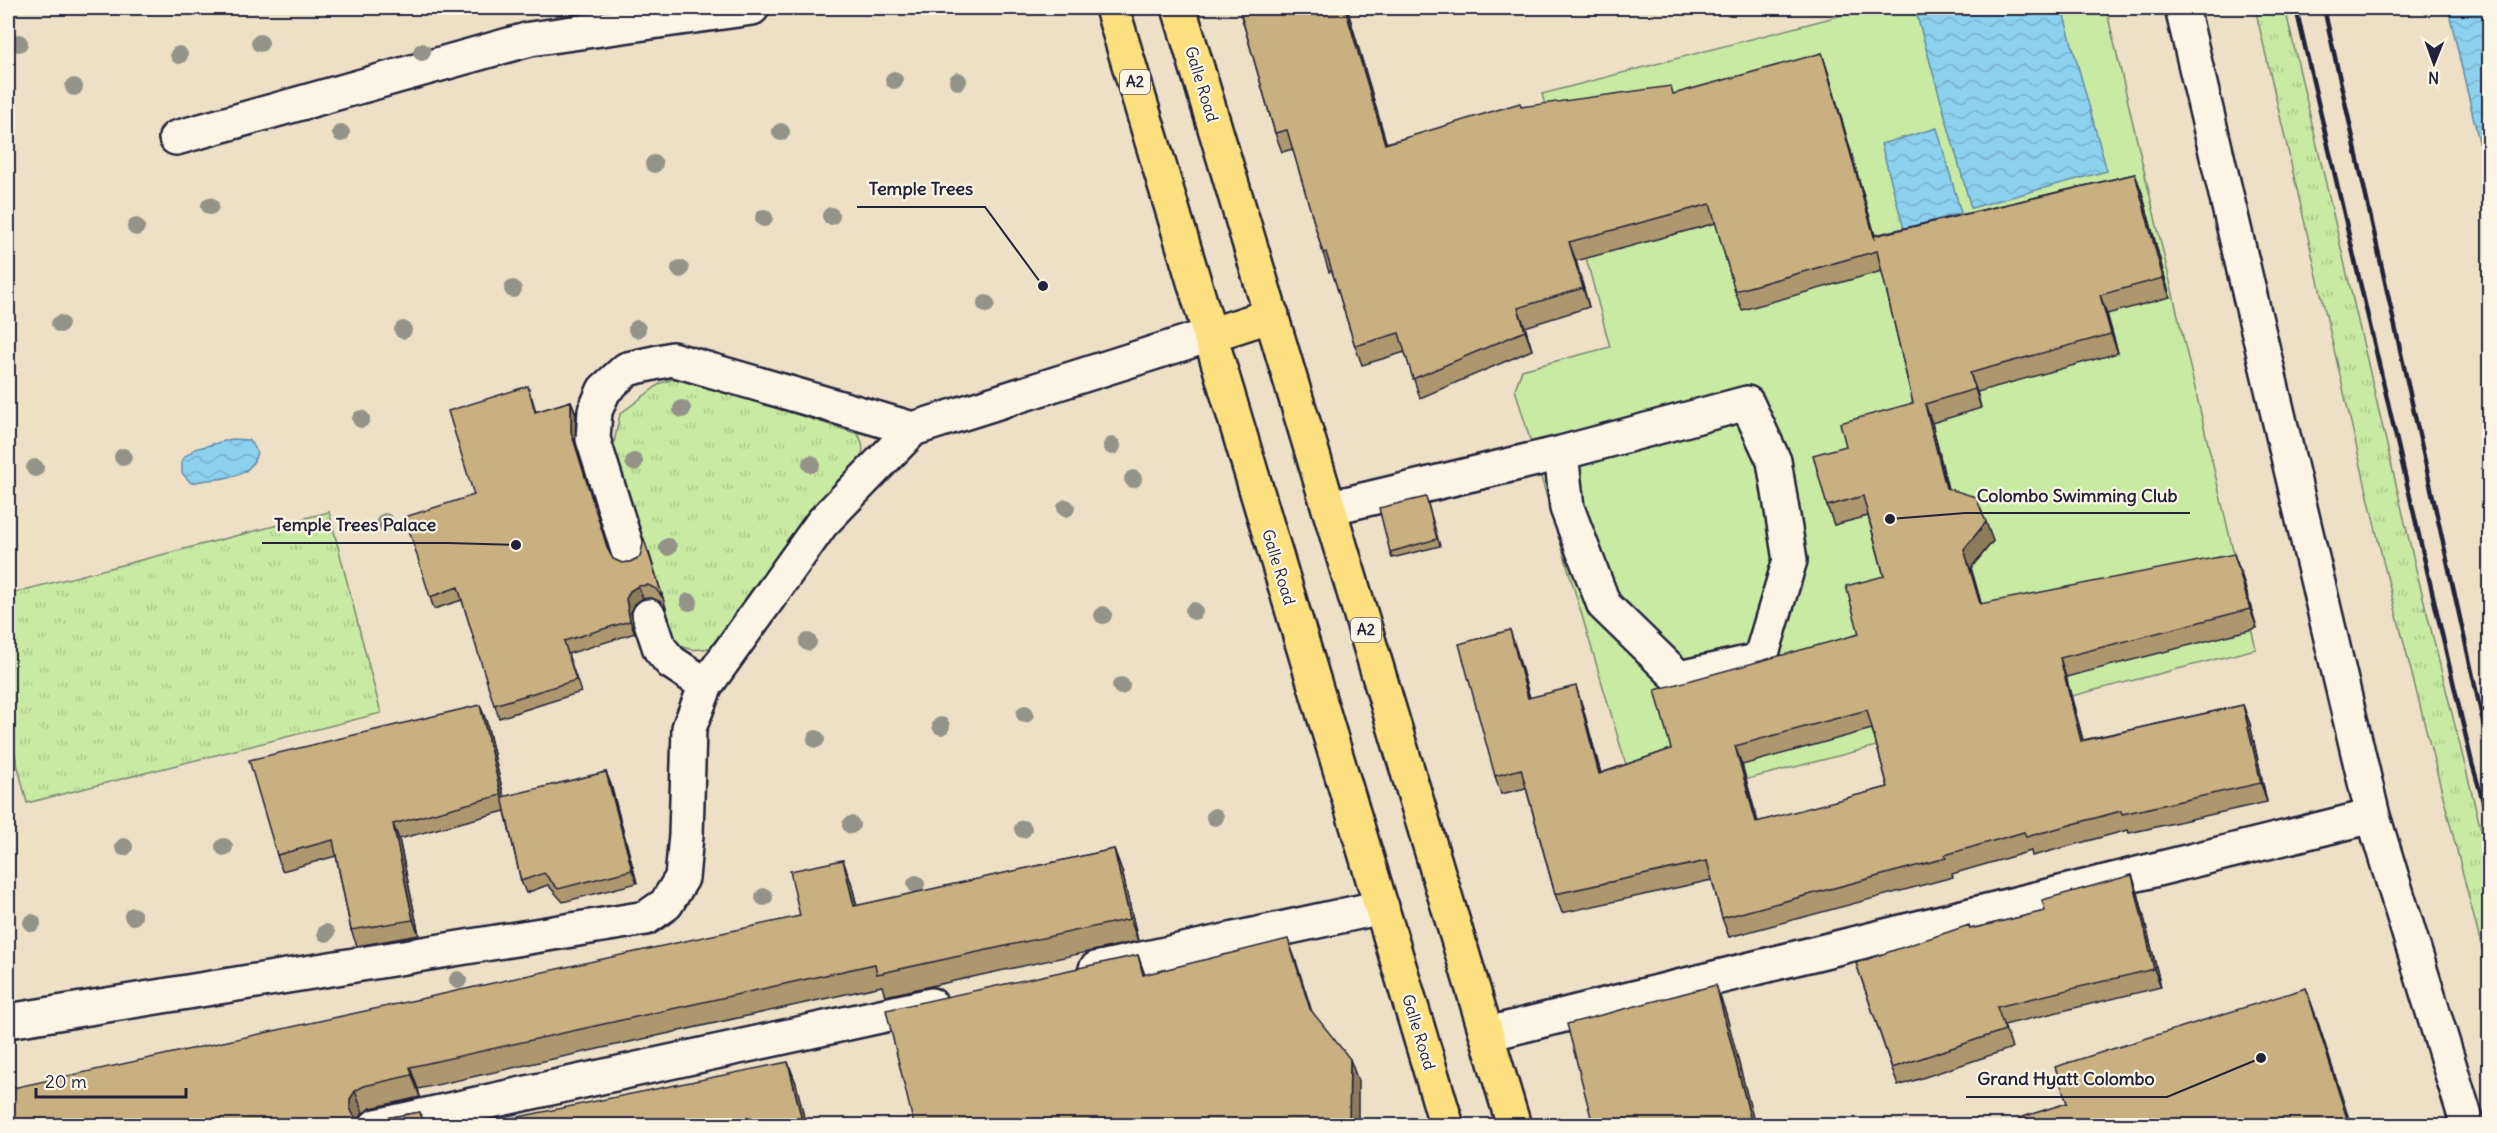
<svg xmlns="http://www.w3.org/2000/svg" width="2497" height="1133" font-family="Delius,sans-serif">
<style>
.grass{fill:url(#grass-tufts);stroke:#76866f;stroke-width:1.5}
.pitch{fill:#c9eaa3;stroke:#76866f;stroke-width:1.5}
.water{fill:url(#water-waves);stroke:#628ba6;stroke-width:1.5}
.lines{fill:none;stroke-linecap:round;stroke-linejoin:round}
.minor-casing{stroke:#22223b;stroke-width:38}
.highway-casing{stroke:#22223b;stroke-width:38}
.minor{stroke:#fcf5e5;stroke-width:33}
.highway{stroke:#fce080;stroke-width:33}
.rail{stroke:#22223b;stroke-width:4.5}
.tree{fill:#949388}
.wall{fill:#ad976e;stroke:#22223b;stroke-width:1.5;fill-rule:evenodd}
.shaded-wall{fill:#8d7b5a;stroke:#22223b;stroke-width:1.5}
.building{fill:#c9b080;stroke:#22223b;stroke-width:1.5;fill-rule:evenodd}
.labels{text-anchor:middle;stroke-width:4.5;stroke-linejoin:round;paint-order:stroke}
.shield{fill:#fcf5e5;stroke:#63616e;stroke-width:1.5}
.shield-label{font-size:15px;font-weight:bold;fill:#22223b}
.street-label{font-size:16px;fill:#22223b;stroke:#fcf5e5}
.leader{fill:none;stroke:#22223b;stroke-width:2}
.callout-dot{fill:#22223b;stroke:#fcf5e5;stroke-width:2}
.callout-label{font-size:18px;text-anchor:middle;font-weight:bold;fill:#22223b;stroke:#fcf5e5;stroke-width:4.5;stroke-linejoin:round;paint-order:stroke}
</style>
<defs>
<pattern id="grass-tufts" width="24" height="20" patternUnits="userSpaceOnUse" patternTransform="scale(1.5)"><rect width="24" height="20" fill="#c9eaa3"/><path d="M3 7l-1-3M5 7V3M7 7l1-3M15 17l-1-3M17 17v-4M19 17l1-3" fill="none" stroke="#acc88d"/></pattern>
<pattern id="water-waves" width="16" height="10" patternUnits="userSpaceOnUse" patternTransform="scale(1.5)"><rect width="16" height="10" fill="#8cd1ee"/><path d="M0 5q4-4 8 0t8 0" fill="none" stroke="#78b3cd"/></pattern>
</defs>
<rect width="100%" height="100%" fill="#ede0c7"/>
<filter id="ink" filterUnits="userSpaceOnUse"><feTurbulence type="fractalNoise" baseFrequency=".0167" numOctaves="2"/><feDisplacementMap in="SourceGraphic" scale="12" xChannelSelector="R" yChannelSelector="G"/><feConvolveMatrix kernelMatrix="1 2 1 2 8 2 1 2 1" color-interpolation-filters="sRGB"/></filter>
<g filter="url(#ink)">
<path class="grass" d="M2255 8H2285L2413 557 2489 862V976L2383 561Z
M676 378 688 379 858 434C865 446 864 454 857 465L721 644C693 655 685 649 660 634L612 473 611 457 620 414 661 383Z
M329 512 381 713 27 803 8 727V594Z"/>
<path class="pitch" d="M1869 8H2106L2256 649 1654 803 1632 785 1515 389 1522 370 1610 347 1542 94Z"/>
<path class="water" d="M1948 8H2062L2107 171 1971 208 1917 16Z
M2448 8H2489V185Z
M1937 128 1961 213 1904 229 1881 144Z
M232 439 249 440 257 452C250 484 218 476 191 483L182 473V459L195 449Z"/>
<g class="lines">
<g class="minor-casing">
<path id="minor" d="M2182 8 2373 816 2468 1126
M176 138 530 39 752 8
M1329 508 1561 453 1747 403 1774 461 1790 560 1760 660 1679 678 1604 605 1567 508 1561 453
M630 557 593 439 595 411 604 390 627 369 672 359 913 429
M649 616 660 649 671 662 706 685
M1096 969 1382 907
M8 1021 646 918 666 904 682 878 686 835 689 728 706 685 822 523 913 429 1210 335
M1487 1034 2373 816
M376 1126 931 1005"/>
</g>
<g class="highway-casing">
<path id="highway" d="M1112 8 1447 1126
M1179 8 1514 1126
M1210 335 1272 315"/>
</g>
<use href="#minor" class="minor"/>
<use href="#highway" class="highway"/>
<path class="rail" d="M2296 8 2472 763 2490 826
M2324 8 2490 753"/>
</g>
<g class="tree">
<circle cx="19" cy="43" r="9"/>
<circle cx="260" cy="43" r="9"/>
<circle cx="422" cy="52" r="9"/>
<circle cx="179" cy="55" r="9"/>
<circle cx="894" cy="80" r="9"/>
<circle cx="958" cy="81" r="9"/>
<circle cx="74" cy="87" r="9"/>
<circle cx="781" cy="132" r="9"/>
<circle cx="341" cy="133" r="9"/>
<circle cx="654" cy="164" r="9"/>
<circle cx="210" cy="206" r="9"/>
<circle cx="831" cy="216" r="9"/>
<circle cx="764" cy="218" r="9"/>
<circle cx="136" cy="227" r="9"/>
<circle cx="680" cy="269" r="9"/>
<circle cx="513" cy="289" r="9"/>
<circle cx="986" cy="304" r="9"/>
<circle cx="60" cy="324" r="9"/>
<circle cx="637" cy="329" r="9"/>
<circle cx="403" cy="330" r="9"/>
<circle cx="682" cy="409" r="9"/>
<circle cx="361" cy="419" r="9"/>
<circle cx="1112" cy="446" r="9"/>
<circle cx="123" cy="457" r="9"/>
<circle cx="634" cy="462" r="9"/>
<circle cx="811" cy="464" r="9"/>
<circle cx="35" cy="468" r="9"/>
<circle cx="1133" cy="479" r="9"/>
<circle cx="1066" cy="508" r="9"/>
<circle cx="385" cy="522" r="9"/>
<circle cx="668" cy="547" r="9"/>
<circle cx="689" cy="602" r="9"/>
<circle cx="1194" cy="611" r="9"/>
<circle cx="1103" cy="615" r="9"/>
<circle cx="808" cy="642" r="9"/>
<circle cx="1121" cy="686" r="9"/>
<circle cx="1025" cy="714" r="9"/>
<circle cx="941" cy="726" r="9"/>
<circle cx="816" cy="739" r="9"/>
<circle cx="1215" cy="817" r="9"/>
<circle cx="851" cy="825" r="9"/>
<circle cx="1023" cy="829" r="9"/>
<circle cx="124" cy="847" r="9"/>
<circle cx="224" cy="847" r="9"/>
<circle cx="916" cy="884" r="9"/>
<circle cx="764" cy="897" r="9"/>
<circle cx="133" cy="916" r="9"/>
<circle cx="32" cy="923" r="9"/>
<circle cx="326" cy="933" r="9"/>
<circle cx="458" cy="980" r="9"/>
</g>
<path class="wall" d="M1239 8H1347L1386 143 1521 107 1674 94 1828 72 1875 235 2135 174 2142 193 2170 297 2107 314 2118 353 1977 392 1981 408 1932 423 1948 489 1993 541 1971 568 1981 604 2241 573 2257 628 2066 677 2083 740 2243 705 2250 724 2267 802 2129 833 2128 830 2032 856 2031 851 1952 874 1953 877 1729 937 1722 918 1712 880 1562 913 1555 894 1526 788 1501 794 1495 776 1516 649 1530 698 1582 705 1601 773 1671 749 1859 634 1884 576 1868 516 1834 525 1827 506 1846 446 1913 403 1882 271 1742 310 1735 291 1716 223 1576 261 1589 307 1525 327 1532 350 1420 398 1405 352 1362 365 1355 346 1332 271 1329 272 1323 253 1293 149 1282 152 1275 133ZM1872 729 1888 787 1758 822 1742 765Z
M532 398 536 412 571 401 576 414 575 445 609 552 613 559 622 563 630 562 649 552 667 611 661 602 652 598H643L635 604 631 612 635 633 568 654 581 692 499 718 462 600 434 609 430 597 474 495Z
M1426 497 1440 546 1392 558 1390 552Z
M486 720 504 797 606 772 611 785 637 883 563 902 548 885 526 893 521 881 505 811 399 839 419 935 357 946 351 930 336 856 282 871 277 855Z
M1114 849 1122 871 1138 941 885 996 882 986 418 1089 420 1097 371 1108 363 1113 359 1120 363 1122 420 1112 425 1125H8L800 916 851 882 857 906Z
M2132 875 2138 893 2161 987 2004 1025 2012 1048 1898 1086 1856 963 1970 929 2045 911Z"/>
<path class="shaded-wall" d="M1345 8H1347L1392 162 1385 144Z
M1822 53 1828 72 1881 259 1875 240Z
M2135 174 2142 193 2170 297 2163 278Z
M1569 242 1576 261 1589 307 1583 288Z
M2100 295 2107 314 2118 353 2111 334Z
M1518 308 1525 327 1532 350 1525 331Z
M1970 373 1977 392 1981 408 1975 389Z
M571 401 576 414 575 445 612 563 571 432Z
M1925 404 1932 423 1952 507 1946 488Z
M1986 522 1993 541 1971 568 1987 623 1980 604 1964 549Z
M2234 554 2241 573 2257 628 2250 609Z
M638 586 643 598 635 604 631 612 635 633 630 621 626 599 630 591Z
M1510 630 1516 649 1535 717 1528 698Z
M2060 658 2066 677 2088 759 2081 741Z
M1576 686 1582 705 1606 793 1599 774Z
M480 705 486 720 507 810 501 795Z
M2243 705 2250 724 2267 802 2261 783Z
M1735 746 1742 765 1763 841 1756 822Z
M606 772 611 785 637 883 632 870Z
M393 824 399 839 419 935 413 920Z
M1114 849 1122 871 1138 941 1130 919Z
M843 860 851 882 862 928 854 906Z
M2132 875 2138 893 2161 987 2154 969Z
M1288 939 1296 961 1318 1031 1310 1009Z
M1138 955 1146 978 1143 975Z
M1716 985 1726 1013 1755 1125H1752Z
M2306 988 2317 1019 2351 1125H2349Z
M1350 1059 1358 1081V1125H1349Z
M788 1062 796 1083 806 1125H803Z
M410 1067 418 1089 420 1097 412 1075Z
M355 1091 363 1113 358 1121V1125L350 1108V1099Z"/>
<path class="building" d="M1239 8H1345L1385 144 1520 103 1521 107 1671 86 1673 94 1822 53 1875 240 1874 236 2135 174 2163 278 2100 295 2111 334 1970 373 1975 389 1925 404 1946 488 1976 497 1986 522 1964 549 1980 604 2234 554 2250 609 2060 658 2081 741 2243 705 2261 783 2122 814 2121 811 2026 837 2024 832 1945 855 1946 858 1722 918 1707 861 1555 894 1521 769 1495 776 1459 644 1510 630 1528 698 1576 686 1599 774 1671 749 1655 690 1859 634 1846 586 1884 576 1863 496 1827 506 1813 455 1846 446 1840 423 1913 403 1877 251 1735 291 1710 204 1569 242 1583 288 1518 308 1525 331 1413 379 1399 333 1355 346 1326 252 1323 253 1287 130 1275 133ZM1867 710 1888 787 1756 822 1735 746Z
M528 386 535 412 571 401V432L608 550 613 559 622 563 630 562 640 557 644 539 663 598 656 589 648 585 638 586 630 591 626 599 630 621 564 641 576 680 494 705 458 587 430 597 405 517 474 495 448 411Z
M1426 497 1437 539 1390 552 1379 508Z
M480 705 501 795 393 824 413 920 351 930 333 840 277 855 249 760Z
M606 772 632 870 558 889 544 873 521 881 502 797Z
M1114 849 1130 919 877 974 875 964 410 1067 412 1075 364 1086 355 1091 350 1099V1108L354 1116 363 1122 420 1112 423 1125H8V1089L800 916 790 871 843 860 854 906Z
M2132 875 2154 969 1997 1007 2005 1030 1892 1068 1856 963 1969 925 1970 929 2045 911 2042 900Z
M1288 939 1310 1009 1350 1059 1349 1125H914L886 1010 1138 955 1143 975Z
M1716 985 1752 1125H1593L1567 1024Z
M2306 988 2349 1125H2021L2019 1118 2067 1103 2055 1067Z
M788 1062 803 1125H479Z"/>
</g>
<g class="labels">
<g class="shield">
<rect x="1120" y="70" width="30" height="24" rx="4.5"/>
<rect x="1351" y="618" width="30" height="24" rx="4.5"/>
</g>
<g class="shield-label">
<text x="1135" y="87">A2</text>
<text x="1366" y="635">A2</text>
</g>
<g class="street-label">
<text transform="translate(1202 84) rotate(73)" y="6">Galle Road</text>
<text transform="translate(1279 567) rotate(73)" y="6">Galle Road</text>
<text transform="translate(1419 1032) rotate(73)" y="6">Galle Road</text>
</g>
</g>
<path class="leader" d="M1043 286L985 207H857M1890 519L1965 513H2190M516 545L448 543H262M2261 1058L2167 1097H1966"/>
<g class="callout-dot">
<circle cx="1043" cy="286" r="6"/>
<circle cx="1890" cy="519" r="6"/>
<circle cx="516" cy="545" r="6"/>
<circle cx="2261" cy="1058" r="6"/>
</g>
<g class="callout-label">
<text x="921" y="195">Temple Trees</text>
<text x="2077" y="502">Colombo Swimming Club</text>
<text x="355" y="531">Temple Trees Palace</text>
<text x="2066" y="1085">Grand Hyatt Colombo</text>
</g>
<rect width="2497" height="1133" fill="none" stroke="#fcf5e5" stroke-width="30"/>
<rect x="15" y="15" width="2467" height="1103" fill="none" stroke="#22223b" stroke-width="2" filter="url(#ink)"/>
<g transform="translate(2434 63) rotate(181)" stroke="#fcf5e5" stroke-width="4.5" paint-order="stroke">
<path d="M0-4.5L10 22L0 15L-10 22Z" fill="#22223b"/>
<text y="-9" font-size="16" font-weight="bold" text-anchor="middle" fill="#22223b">N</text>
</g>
<path d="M36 1088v9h150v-9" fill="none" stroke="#22223b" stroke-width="3"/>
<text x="45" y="1088" font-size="18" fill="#22223b" stroke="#fcf5e5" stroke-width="4.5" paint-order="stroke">20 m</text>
</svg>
